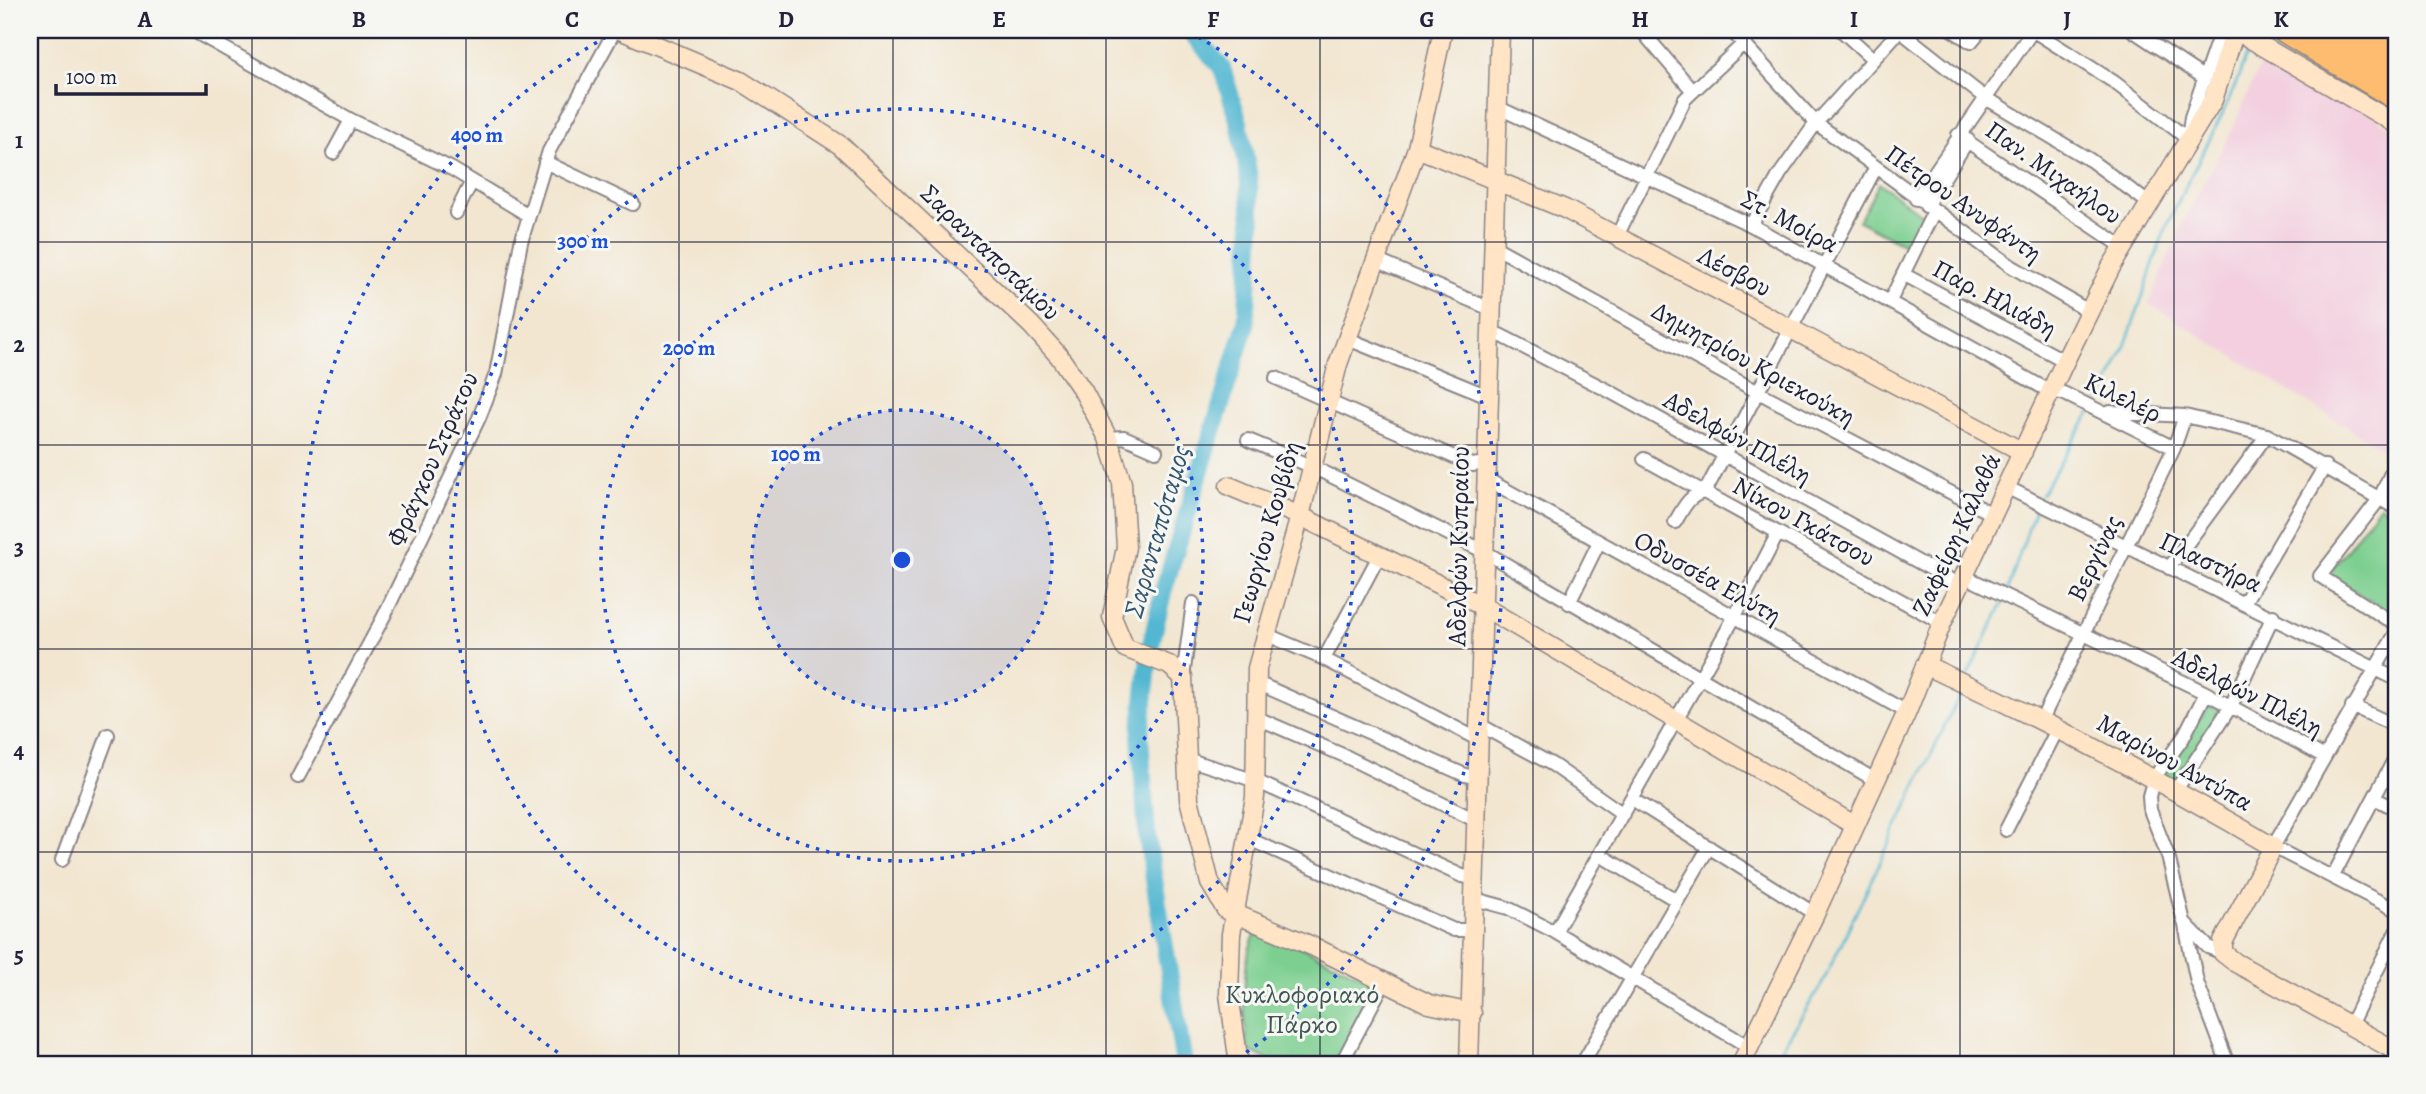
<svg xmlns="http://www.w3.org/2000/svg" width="2426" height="1094" font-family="Alegreya,serif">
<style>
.built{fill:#f3cfdf}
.green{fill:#7dcf90;stroke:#507866;stroke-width:2}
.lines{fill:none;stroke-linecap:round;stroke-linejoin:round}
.stream{stroke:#53b7d2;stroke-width:2.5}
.river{stroke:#53b7d2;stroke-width:18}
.street-casing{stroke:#8a8486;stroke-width:16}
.secondary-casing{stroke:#8a8486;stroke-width:21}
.highway-casing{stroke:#8a8486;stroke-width:26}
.street{stroke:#fff;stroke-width:12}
.secondary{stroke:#ffe4c6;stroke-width:18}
.highway{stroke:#febc70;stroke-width:23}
.grid{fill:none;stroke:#22223b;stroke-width:2;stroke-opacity:0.55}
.ring{fill:none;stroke:#1d4ed8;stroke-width:3.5;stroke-dasharray:3.5 7}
.labels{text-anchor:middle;stroke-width:6;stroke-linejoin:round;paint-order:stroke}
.street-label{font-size:26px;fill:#22223b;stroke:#f6f6f2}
.park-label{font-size:26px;fill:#3d5654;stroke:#f6f6f2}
.water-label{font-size:28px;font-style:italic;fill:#335670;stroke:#f6f6f2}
.centre{fill:#1d4ed8;stroke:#f6f6f2;stroke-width:3.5}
.ring-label{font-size:21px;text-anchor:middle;font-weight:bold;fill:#1d4ed8;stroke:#f6f6f2;stroke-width:6;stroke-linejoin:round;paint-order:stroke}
.neatline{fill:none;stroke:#22223b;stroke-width:2.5}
.grid-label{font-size:23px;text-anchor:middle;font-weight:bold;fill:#22223b}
</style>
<rect width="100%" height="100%" fill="#f6f6f2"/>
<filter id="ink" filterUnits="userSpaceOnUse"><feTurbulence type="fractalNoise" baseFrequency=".0143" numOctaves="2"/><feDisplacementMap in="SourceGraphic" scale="14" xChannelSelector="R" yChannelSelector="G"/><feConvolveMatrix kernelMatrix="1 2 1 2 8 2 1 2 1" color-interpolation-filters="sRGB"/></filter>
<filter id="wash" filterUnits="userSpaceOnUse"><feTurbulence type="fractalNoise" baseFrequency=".00686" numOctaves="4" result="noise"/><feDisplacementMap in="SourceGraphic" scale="28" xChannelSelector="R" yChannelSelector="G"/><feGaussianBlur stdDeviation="1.57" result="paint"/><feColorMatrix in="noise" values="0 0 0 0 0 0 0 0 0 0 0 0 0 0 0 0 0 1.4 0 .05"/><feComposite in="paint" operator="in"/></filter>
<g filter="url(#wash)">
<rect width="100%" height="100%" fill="#f2e6d0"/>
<path class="built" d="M2266 51 2396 130V430L2384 450 2149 304 2183 222 2231 132Z"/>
<path class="green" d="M1879 183 1927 218 1910 248 1859 221Z
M2380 505 2396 517 2395 616 2328 575Z
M2209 705 2221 706 2179 785 2158 774Z
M1269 932 1370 980 1373 992 1336 1064H1276L1248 1050C1244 1021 1240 958 1256 934Z"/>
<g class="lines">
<path class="stream" d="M2099 400C2128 351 2142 294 2161 241 2186 175 2227 118 2248 50
M2041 495 2091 412
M2008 589 2035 509
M1967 677 2003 603
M1772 1064 1822 984 1961 692"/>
<path class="river" d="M1184 1064 1147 836 1140 737 1150 649 1163 592 1246 324 1252 224 1248 171 1239 123 1222 68 1189 30"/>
</g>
</g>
<g filter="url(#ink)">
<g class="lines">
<g class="street-casing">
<path id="street" d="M192 30 351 120 452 169 528 215
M1641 30 1692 90
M1731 30 1816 123 2011 266 2090 312
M1841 30 1873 59
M1899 30 1984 97 2090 160 2150 204
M1952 30 1971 42 1981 30
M2032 30 2114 82 2188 139 2191 117 2221 30
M2132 30 2206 79
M1499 108 1751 225 2051 392 2063 393 2174 448
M1958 135 2123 247
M333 153 351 120
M545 162 633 204
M1916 199 2033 30
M1926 206 1968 140
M456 213 472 181
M1751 225 1780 174 1816 123 1900 30
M1616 238 1685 99 1743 44
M1495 247 1758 392 1994 515
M1378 261 1493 310
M1903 274 2065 361
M1890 301 1934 211
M1492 335H1500L1607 390 1960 585
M1348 339 1488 396
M1276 378 1472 465 1487 463
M2110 412 2185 416 2267 435 2396 508
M1108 438 1124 437 1156 451
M1248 440 1313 467 1485 552 1875 780
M1644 459 1942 623
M2396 474 2391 473 2380 498 2320 576 2396 625
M1488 480 1907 712
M2006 487 2396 679
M1675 522C1683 509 1689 494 1705 492L1875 169
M2169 568 2267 435
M1964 576 2206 693 2323 756
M1569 603 1599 542
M2244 603 2325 466
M2396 633 2273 847 2396 910
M1265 634 1324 659 1479 740
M1324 659 1379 556
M1183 677 1193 603
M1255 682 1465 775 1478 778
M2206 693 2183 738 2154 778 2149 796 2150 810 2168 856 2184 922 2208 947 2223 953
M2352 706 2396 726
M1255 717 1345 756 1477 821
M2042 719 2174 448 2185 416
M1480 725 1553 765 1623 814
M1187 759 1256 781 1462 876 1476 878
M298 777 384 616 479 418 496 374 521 242 549 151 615 30
M2176 790 2231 706 2273 616
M1632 799 1815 914
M2376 799 2396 809
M2006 830 2058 728
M1249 839 1454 930H1475
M1600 855 1676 900
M62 860 108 735
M2333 876 2396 756
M1475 899 1508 908 1555 932 1751 1048
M2185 925 2197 982 2228 1064
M1555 932 1734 618 1778 533
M2349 1027 2396 932
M1341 1064 1384 982
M1582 1064 1709 847"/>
</g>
<g class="secondary-casing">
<path id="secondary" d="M620 30 741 81 840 145 1031 325 1059 356 1083 391 1108 438 1122 483 1126 547 1112 617 1125 648 1169 665 1183 677 1189 799 1210 883 1226 910 1312 946 1429 1004 1472 1013
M2235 30 2396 124
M2368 30 2390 48
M1417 148 1565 209 2023 452
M1229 486 1300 516 1484 607 1854 825
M1925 665C2044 720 2160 780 2273 847L2223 942V953L2236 963 2396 1051
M1239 1064 1229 994 1231 934 1255 797 1257 668 1300 516 1338 364 1417 148 1443 30
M1469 1064 1500 30
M1741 1064 1815 914 1907 712 1942 623 2065 361 2111 267 2213 100 2234 34"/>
</g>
<g class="highway-casing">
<path id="highway" d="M2283 30 2396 98
M2324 30 2396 73
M2350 41 2389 47"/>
</g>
<use href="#street" class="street"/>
<use href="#secondary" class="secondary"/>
<use href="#highway" class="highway"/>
</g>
</g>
<path class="grid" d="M252 30V1064M466 30V1064M679 30V1064M893 30V1064M1106 30V1064M1320 30V1064M1533 30V1064M1747 30V1064M1960 30V1064M2174 30V1064M30 242H2396M30 445H2396M30 649H2396M30 852H2396"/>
<circle cx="902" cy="560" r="150" fill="#1d4ed8" fill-opacity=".12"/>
<g class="ring">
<circle cx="902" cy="560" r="150"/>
<circle cx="902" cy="560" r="301"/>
<circle cx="902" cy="560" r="451"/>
<path d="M575 1064A601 601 0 0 1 615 32M1189 32A601 601 0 0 1 1229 1064"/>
</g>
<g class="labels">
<g class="street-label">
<text transform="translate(2054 172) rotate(35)" y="9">Παν. Μιχαήλου</text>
<text transform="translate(1964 203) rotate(35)" y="9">Πέτρου Ανυφάντη</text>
<text transform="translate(1790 221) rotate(28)" y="9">Στ. Μοίρα</text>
<text transform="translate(991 252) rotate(44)" y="9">Σαρανταποτάμου</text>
<text transform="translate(1735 271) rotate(28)" y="9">Λέσβου</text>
<text transform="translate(1995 298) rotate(28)" y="9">Παρ. Ηλιάδη</text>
<text transform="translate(1754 363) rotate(29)" y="9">Δημητρίου Κριεκούκη</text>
<text transform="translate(2123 397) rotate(26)" y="9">Κιλελέρ</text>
<text transform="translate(1738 437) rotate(29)" y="9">Αδελφών Πλέλη</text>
<text transform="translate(432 459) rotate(-66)" y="9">Φράγκου Στράτου</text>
<text transform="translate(1804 521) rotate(29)" y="9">Νίκου Γκάτσου</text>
<text transform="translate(1266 532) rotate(-74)" y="9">Γεωργίου Κουβίδη</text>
<text transform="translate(1956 534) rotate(-65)" y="9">Ζαφείρη Καλαθά</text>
<text transform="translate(1458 546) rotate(-89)" y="9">Αδελφών Κυπραίου</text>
<text transform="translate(2094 558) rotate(-64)" y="9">Βεργίνας</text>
<text transform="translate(2211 562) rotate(25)" y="9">Πλαστήρα</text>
<text transform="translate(1708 577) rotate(29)" y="9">Οδυσσέα Ελύτη</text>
<text transform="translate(2248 692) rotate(27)" y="9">Αδελφών Πλέλη</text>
<text transform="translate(2175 762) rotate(29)" y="9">Μαρίνου Αντύπα</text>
</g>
<g class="park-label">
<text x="1302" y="1003">Κυκλοφοριακό<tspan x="1302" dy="30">Πάρκο</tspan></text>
</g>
<g class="water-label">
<text transform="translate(1156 531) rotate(-74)" y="10">Σαρανταπόταμος</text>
</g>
</g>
<circle cx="902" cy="560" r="10" class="centre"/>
<g class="ring-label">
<text x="477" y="142">400 m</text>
<text x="583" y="248">300 m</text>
<text x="689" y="355">200 m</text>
<text x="796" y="461">100 m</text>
</g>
<rect width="2426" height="1094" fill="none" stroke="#f6f6f2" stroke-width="77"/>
<path d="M56 84v10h150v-10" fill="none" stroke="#22223b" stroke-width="3.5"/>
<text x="66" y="84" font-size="21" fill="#22223b" stroke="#f6f6f2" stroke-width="5" paint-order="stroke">100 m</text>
<rect x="38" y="38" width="2350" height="1018" class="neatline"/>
<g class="grid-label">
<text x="145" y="27">A</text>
<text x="359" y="27">B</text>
<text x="572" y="27">C</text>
<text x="786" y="27">D</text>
<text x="999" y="27">E</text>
<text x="1213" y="27">F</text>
<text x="1427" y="27">G</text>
<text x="1640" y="27">H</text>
<text x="1854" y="27">I</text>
<text x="2067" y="27">J</text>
<text x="2281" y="27">K</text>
<text x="19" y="148">1</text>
<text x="19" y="352">2</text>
<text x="19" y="555">3</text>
<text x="19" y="758">4</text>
<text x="19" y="962">5</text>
</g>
</svg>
